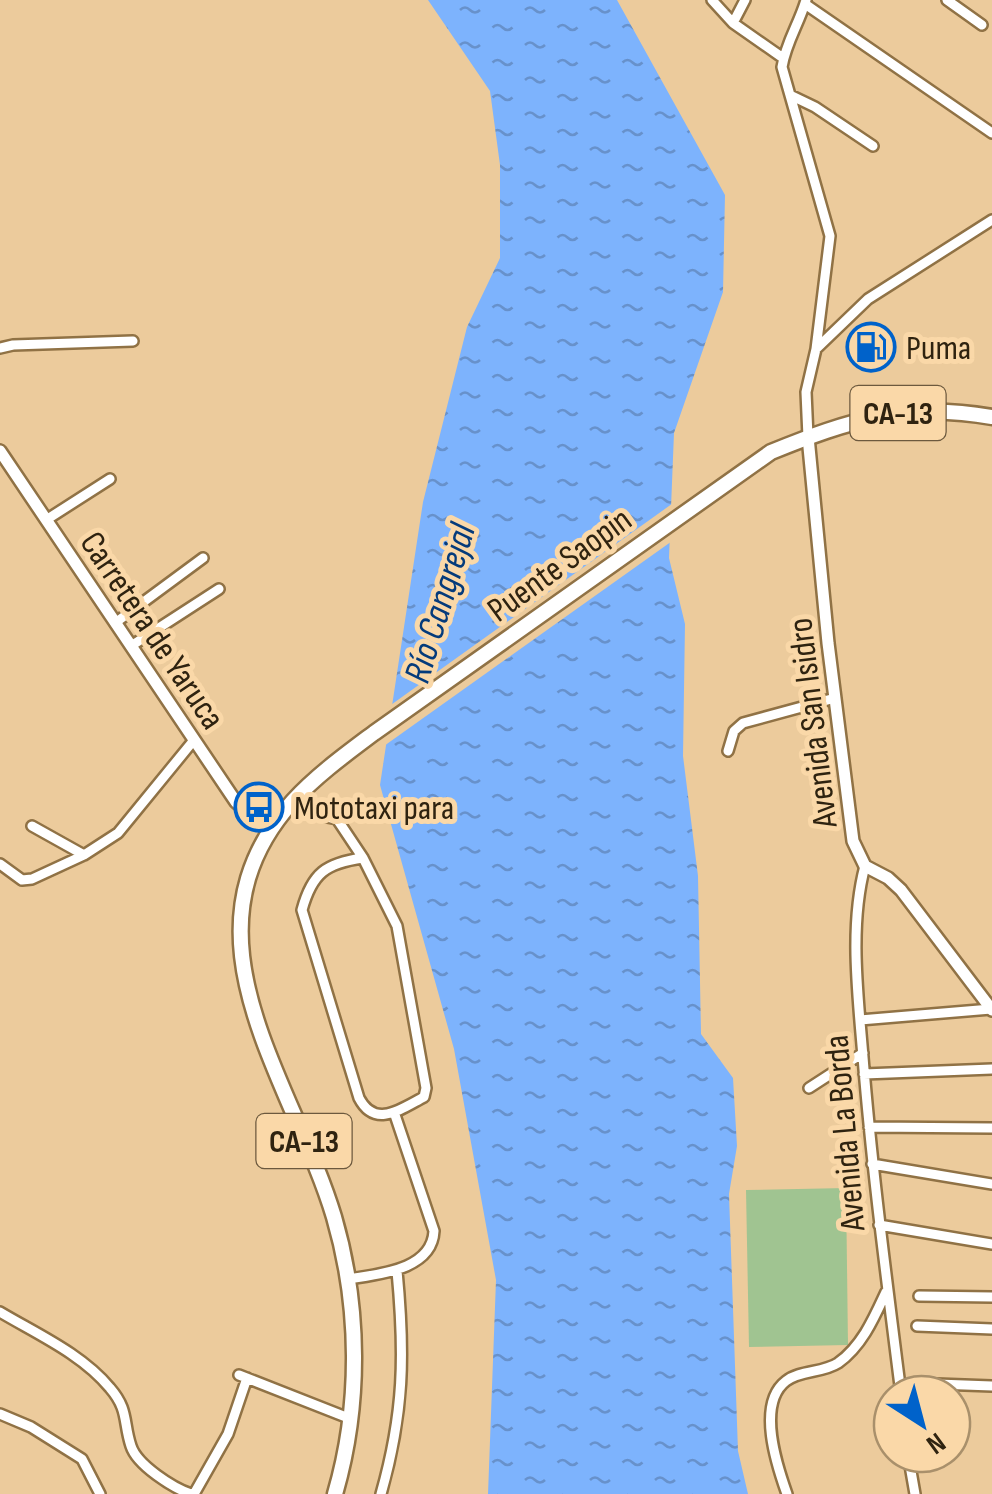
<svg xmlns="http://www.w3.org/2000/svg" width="992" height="1494" font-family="'Sofia Sans Condensed',sans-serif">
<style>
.pitch{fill:#a0c491}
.water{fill:url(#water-ripples)}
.pier{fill:#eccb9c}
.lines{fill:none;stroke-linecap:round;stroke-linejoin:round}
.minor-casing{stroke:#907245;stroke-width:14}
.tertiary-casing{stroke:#907245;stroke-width:16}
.primary-casing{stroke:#907245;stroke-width:19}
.minor{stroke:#fff;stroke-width:9}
.tertiary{stroke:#fff;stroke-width:11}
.primary{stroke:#fff;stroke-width:14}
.labels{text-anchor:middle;stroke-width:10;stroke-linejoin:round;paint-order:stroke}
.shield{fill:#fad8a8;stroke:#6c593e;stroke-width:2.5}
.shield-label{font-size:32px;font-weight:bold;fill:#2f2310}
.poi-label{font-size:35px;fill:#2f2310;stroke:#fad8a8;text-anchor:start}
.street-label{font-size:35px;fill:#2f2310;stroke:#fad8a8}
.water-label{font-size:38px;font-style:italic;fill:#053b7b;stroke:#fad8a8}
</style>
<defs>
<pattern id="water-ripples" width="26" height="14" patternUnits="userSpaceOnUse" patternTransform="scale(2.5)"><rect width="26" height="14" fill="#7db3fd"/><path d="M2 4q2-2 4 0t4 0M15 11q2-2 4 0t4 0" fill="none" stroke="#6791cb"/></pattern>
</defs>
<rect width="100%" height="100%" fill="#eccb9c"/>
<path class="pitch" d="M846 1188 848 1345 749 1347 746 1190Z"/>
<path class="water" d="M428 0H617L725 195 723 292 674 433 669 558 685 624 683 756 698 876 701 1034 733 1078 737 1146 729 1194 738 1451 748 1494H488L496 1280 454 1049 380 785 423 502 467 327 500 258V165L490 91Z"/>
<path class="pier" d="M676 501 675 539 384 746 388 707Z"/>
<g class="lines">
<g class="minor-casing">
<path id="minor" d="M712 0 733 23 783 58
M806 0C799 24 786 42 782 67L830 236 816 349 806 392 808 437
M947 0 982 25
M805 4 992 133
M733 23 745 0
M790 95 815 107 873 146
M0 348 13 345 133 341
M816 349 868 299 992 220
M46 520 110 479
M115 623 203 558
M131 646 219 589
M728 751 734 731 743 723 835 698
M292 802 306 813 337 819 363 858 397 926 426 1088 424 1097C401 1109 375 1129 359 1098L302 910C312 873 326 863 363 858
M32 826 84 855
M0 864 22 880 32 879 84 855 118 833 194 740
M865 866C849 926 858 995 863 1057 872 1170 887 1282 901 1394
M860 1020 991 1009
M864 1074 992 1069
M809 1088 863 1053
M869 1127 992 1128
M872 1164 992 1184
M879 1225 992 1244
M349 1279C379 1274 432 1270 434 1231L394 1112
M919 1296 992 1297
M0 1312C37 1334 82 1354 110 1388 129 1410 123 1422 131 1446 137 1465 173 1488 191 1494
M917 1326 992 1329
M239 1375 351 1419
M937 1384 992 1386
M0 1414 31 1427 82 1459 100 1494
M908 1454 915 1494
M194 1494 228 1434 247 1378
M381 1494C404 1413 405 1355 397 1271
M787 1494C777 1466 756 1404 786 1381 800 1370 823 1373 838 1363 862 1346 874 1318 886 1292"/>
</g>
<g class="tertiary-casing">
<path id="tertiary" d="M808 437 828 643 853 841 865 866 888 878 901 890 992 1010
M0 451 236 802 270 831"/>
</g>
<g class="primary-casing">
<path id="primary" d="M335 1494C361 1405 360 1306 334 1217 293 1080 172 935 293 801 317 775 346 754 374 733L771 452C850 420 905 402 992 417"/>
</g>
<use href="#minor" class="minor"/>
<use href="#tertiary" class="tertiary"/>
<use href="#primary" class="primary"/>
</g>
<defs>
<g id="fuel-ring" transform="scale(2.5)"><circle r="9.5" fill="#fad8a8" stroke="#0062ca" stroke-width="1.5"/><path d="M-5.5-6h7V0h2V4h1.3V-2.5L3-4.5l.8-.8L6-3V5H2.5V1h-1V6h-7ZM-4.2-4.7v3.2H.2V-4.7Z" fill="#0062ca"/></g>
<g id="bus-ring" transform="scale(2.5)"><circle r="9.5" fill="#fad8a8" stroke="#0062ca" stroke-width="1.5"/><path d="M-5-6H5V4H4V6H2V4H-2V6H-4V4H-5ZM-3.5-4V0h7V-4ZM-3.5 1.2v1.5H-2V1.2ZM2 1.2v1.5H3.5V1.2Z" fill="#0062ca"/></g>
</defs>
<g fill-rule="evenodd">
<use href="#fuel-ring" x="871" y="347"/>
<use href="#bus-ring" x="259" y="807"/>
</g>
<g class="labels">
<g class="shield">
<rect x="850.5" y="386" width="95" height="54" rx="8"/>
<rect x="256.5" y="1114" width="95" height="54" rx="8"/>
</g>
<g class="shield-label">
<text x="898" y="424">CA-13</text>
<text x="304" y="1152">CA-13</text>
</g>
<g class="poi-label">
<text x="906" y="359">Puma</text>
<text x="294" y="819">Mototaxi para</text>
</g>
<g class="street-label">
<text transform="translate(559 564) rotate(-36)" y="12">Puente Saopin</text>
<text transform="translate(153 630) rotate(56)" y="12">Carretera de Yaruca</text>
<text transform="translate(812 723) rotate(-97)" y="12">Avenida San Isidro</text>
<text transform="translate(844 1133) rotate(-95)" y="12">Avenida La Borda</text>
</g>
<g class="water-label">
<text transform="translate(439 603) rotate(-73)" y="13">Río Cangrejal</text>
</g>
</g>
<g transform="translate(922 1424) rotate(144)"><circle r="48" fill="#fad8a8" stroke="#a9906b" stroke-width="2.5"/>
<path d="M0-8L18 38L0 25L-18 38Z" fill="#0062ca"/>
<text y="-15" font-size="28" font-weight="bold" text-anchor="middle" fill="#2f2310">N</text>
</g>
</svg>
